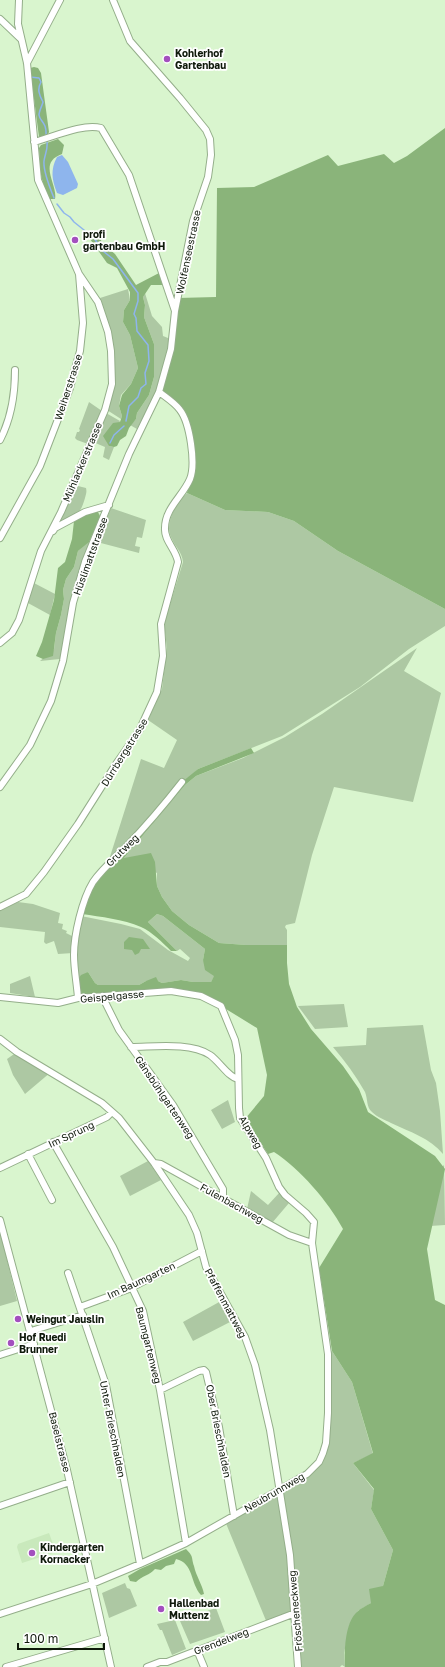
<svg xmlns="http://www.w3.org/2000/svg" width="445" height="1667" font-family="'Golos Text',sans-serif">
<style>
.built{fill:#c9e9bc}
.green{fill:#adc8a3}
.forest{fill:#8ab47a}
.water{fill:#8eb5ed}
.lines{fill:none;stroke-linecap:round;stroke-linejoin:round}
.stream{stroke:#8eb5ed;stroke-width:1.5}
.minor-casing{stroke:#94ae8a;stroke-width:8}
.minor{stroke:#fff;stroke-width:6}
.poi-dot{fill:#a34fbe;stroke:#fff;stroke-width:1.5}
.labels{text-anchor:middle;stroke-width:3.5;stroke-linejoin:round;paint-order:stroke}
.poi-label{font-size:10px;font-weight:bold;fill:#0f190b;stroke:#fff;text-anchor:start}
.street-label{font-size:10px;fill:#0f190b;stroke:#fff}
</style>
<rect width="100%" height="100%" fill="#d9f5ce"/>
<path class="built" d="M49 1533 56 1552 22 1563 17 1547 18 1544Z"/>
<path class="green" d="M128 289 130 300 124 310 123 322 130 335 138 368 131 384 121 395 119 406 122 416 121 419 107 410C113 389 117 369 112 346 109 331 101 314 100 298Z
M145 293 152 316 162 327 163 336 168 338 170 347 159 387 137 429 130 425 136 419 137 413 149 395 154 377V344L144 317 145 305 143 297Z
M89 402 102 411 88 444 77 440 75 438 77 432H79L80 430 79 429Z
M106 413 120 421 109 446 114 447 109 460 103 457 105 447 93 442Z
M74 485 86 488C87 492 86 494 85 498 80 515 78 513 63 521H60L59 519Z
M187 493 225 510 268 512 294 521 338 551 445 609V626L409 649 360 687 282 736 198 769 108 863 141 759 164 768 177 740 148 720 162 689 167 648 164 624 183 562C182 552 176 548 172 539 163 525 176 503 187 493Z
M111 508 146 520 142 538 137 537 135 546 140 547 139 553 97 542Z
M98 512 101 517 72 593 60 659 40 661 54 649 56 633 61 615 64 599 63 590 66 579 74 567 78 551 89 541 99 517Z
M34 583 55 594 50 615 28 603Z
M417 648 404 671 441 693 413 802 334 787 312 855 295 923 286 925 285 927 287 930V945H246L219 943 189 925 172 911 162 897 157 886V873L124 858 185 785 196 776 243 758 285 737 322 714Z
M18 902 33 904 60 913 58 923 63 924 62 929 67 931 66 933 74 937 73 953 58 954 54 941 46 944 44 942 45 932 0 927V910Z
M157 914 163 916 205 949 203 960 215 975 211 982H193L181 980 162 983 158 981H146L139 985H98L95 983 88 972 77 981 74 956 81 916 121 924 140 929 168 950 188 961 190 958 180 949 177 951 148 922Z
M30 976 35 997 10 993V984Z
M344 1004 348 1027 315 1029 298 1006Z
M423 1025 431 1070 436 1083 440 1111 443 1154C430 1138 410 1132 391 1123 385 1120 377 1117 372 1112 366 1107 368 1099 365 1092 356 1076 345 1061 333 1047L366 1045 367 1028Z
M17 1052 51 1072 25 1094 13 1075 7 1059Z
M228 1100 235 1122 222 1129 211 1110Z
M148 1161 161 1180 130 1196 120 1176Z
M444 1165 445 1225 430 1226 437 1173Z
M251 1191 268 1205 280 1192 289 1203 272 1223 247 1209Z
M0 1231 17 1301 0 1306Z
M221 1301 232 1321 193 1341 183 1322Z
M332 1351 352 1382 373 1454 353 1463 374 1490 371 1509 393 1550 383 1586 371 1603 358 1611 350 1624 344 1653 345 1667 342 1665 340 1667H298L295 1614 267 1623 225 1521 307 1474 323 1453 328 1354Z
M125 1583 127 1588 130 1589 137 1606 109 1618 102 1593Z
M216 1608 225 1632 190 1644 180 1621 203 1612 208 1623 204 1612Z
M175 1620 186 1649 172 1655 162 1630H160L157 1624Z"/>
<path class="forest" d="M34 67 38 68 41 73 49 132 47 136 39 137 30 68Z
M445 128V609L338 551 294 521 268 512 225 510 187 493 193 456 181 412 159 392 178 298 216 297 217 188 254 187 328 155 338 166 384 154 394 163 407 156Z
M58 139 64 145 62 154C37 163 58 184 55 199H50C40 180 40 170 39 148L41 145Z
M93 232 98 235 103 244 115 254 136 285 159 273 163 285H151L143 297 145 305 144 317 154 344V377L149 395 137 413 136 419 129 428 126 436 120 440 117 446 114 447 109 446 103 436 113 423 120 422 122 416 119 406 122 395 131 384 138 368 130 335 123 322 124 310 130 300V292L117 268 107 263 90 239Z
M94 511 98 512 100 517 89 542 78 551 74 567 66 579 63 590 64 599 61 615 56 633 53 656 43 659 36 656 42 642 54 600 58 568 65 562 72 539 74 521 77 518Z
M251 748 254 753 196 776 185 785 124 858 151 853 155 862 157 886 162 897 172 911 189 925 219 943 246 945H287V963L289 984 297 1007 311 1029 343 1066 359 1089 368 1112 435 1156 445 1169 427 1249 435 1300 445 1305V1667H345C344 1652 345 1622 357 1612 361 1608 366 1606 371 1603L369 1589 383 1586 393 1550 371 1509 374 1489 353 1463 373 1453 352 1382 332 1351 319 1268 343 1229C328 1201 300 1169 274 1152L268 1154 245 1119 264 1096 267 1075 257 1028 221 1006 181 992 78 998 77 981 81 975 88 972 95 983 98 985H139L146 981 156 977 158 981 162 983 181 980 193 982H211L214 976 205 970 203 960 205 949 163 916 157 914 148 922 177 951H171C162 942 152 932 141 927 123 919 101 917 82 914L93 883 182 782 198 769Z
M129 937 143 939 150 949H141L139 953 135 955 132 950 124 949V942Z
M186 1549C194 1557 191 1557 194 1566 196 1576 202 1584 204 1594L201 1595C190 1583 194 1563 176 1559L174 1564 166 1566 161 1570 155 1569C150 1575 142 1576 136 1582L130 1581 128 1576 140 1569Z"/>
<path class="water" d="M62 155 68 162 78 184 77 188 63 195 57 193C52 180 50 170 57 157Z"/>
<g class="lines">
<path class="stream" d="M30 77 39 78 41 82C37 89 39 95 43 102 42 106 39 111 39 115 40 122 47 122 46 136
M47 142C48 149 45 154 44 161 43 172 50 188 54 198
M57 204 64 213 70 217 74 222 94 238 103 251 113 259 138 293V301L134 314 136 318 137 331 148 345 149 361 145 373 146 384 141 388 138 397 129 406 126 421
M110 443 114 435 124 426"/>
<g class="minor-casing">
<path id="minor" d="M0 19 21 39
M27 63 60 0
M34 142C53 137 83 123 101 128L129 175 175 311
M0 440C12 417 15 394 15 370
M53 531 55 528 85 512 109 505
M0 538 40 466 70 388 76 365 80 351 83 323 79 274 38 180 27 63 18 24 19 0
M0 643 12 633 19 620 41 551 61 512 105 410 112 384 111 351 108 332 98 302 79 274
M0 787 30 745 51 701 63 661 73 603 85 562 129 454 159 392 171 349 175 311 193 221 208 177 211 155 210 139 206 130 180 98 130 41 113 0
M0 907 26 894 44 872 78 824 116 764 139 731 157 692 163 656 161 624 178 562C176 549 164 541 165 528 165 508 183 496 190 479 196 464 190 423 180 410 175 403 167 398 159 392
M102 996 119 1030 173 1105 223 1189V1198
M0 997 58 1003 78 998 171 991 201 996 221 1006 235 1040 238 1055 239 1108 240 1118 266 1158 279 1187 285 1195 306 1213 314 1222 312 1243 328 1354V1413L326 1443 323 1453 319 1462 307 1474 186 1543 140 1564 92 1584 0 1614
M78 998C77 984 74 969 74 955 74 935 82 900 93 882 103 868 114 859 126 847 146 826 164 805 182 782
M0 1039 17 1052 102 1103 119 1118 154 1163 189 1215 197 1233 206 1267 245 1337 255 1365 270 1430 290 1555 298 1667
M131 1047C154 1047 190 1042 210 1055 220 1062 228 1077 238 1079
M53 1142 113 1247 143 1311 160 1390 186 1543
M28 1154 52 1200
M154 1163 161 1164 289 1235 312 1243
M0 1168 107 1117 112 1112
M0 1220 67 1470 111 1667
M68 1273 106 1385 140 1564
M80 1307 129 1289 202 1251
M31 1331 83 1315
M0 1355 34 1344
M160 1390 199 1371 204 1370 206 1372 219 1427 234 1516
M0 1506 70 1482
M197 1650 204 1667
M6 1667 105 1638
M147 1667 160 1662H167L290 1615 295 1614"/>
</g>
<use href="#minor" class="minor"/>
</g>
<g class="poi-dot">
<circle cx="167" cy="59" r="4"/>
<circle cx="75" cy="240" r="4"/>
<circle cx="18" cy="1319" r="4"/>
<circle cx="11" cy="1343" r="4"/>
<circle cx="32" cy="1553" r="4"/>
<circle cx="161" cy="1609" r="4"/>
</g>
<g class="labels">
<g class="poi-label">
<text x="175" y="57">Kohlerhof<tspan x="175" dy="12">Gartenbau</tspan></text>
<text x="83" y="238">profi<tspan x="83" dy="12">gartenbau GmbH</tspan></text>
<text x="26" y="1323">Weingut Jauslin</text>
<text x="19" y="1341">Hof Ruedi<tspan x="19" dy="12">Brunner</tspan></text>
<text x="40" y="1551">Kindergarten<tspan x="40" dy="12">Kornacker</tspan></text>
<text x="169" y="1607">Hallenbad<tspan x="169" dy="12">Muttenz</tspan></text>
</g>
<g class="street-label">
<text transform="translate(188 252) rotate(-78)" y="4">Wolfenseestrasse</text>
<text transform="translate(68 387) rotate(-72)" y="4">Weiherstrasse</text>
<text transform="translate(82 462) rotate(-67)" y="4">Mühlackerstrasse</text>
<text transform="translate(90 556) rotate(-70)" y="4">Hüslimattstrasse</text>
<text transform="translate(124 752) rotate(-58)" y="4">Dürrbergstrasse</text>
<text transform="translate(122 850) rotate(-45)" y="4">Grutweg</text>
<text transform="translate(112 996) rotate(-5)" y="4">Geispelgasse</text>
<text transform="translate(165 1097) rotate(56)" y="4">Gänsbühlgartenweg</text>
<text transform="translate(251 1132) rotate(60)" y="4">Alpweg</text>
<text transform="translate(71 1134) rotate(-25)" y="4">Im Sprung</text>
<text transform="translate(232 1203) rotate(29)" y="4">Fulenbachweg</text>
<text transform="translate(141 1280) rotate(-25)" y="4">Im Baumgarten</text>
<text transform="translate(226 1303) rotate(62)" y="4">Pfaffenmattweg</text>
<text transform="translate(149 1345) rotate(76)" y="4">Baumgartenweg</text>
<text transform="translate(113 1429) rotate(79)" y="4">Unter Brieschhalden</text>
<text transform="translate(219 1431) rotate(79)" y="4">Ober Brieschhalden</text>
<text transform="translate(60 1442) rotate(76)" y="4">Baselstrasse</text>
<text transform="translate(274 1492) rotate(-30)" y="4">Neubrunnweg</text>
<text transform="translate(295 1611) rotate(-95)" y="4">Fröscheneckweg</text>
<text transform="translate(221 1641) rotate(-21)" y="4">Grendelweg</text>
</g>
</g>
<path d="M18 1643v6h86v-6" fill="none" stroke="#0f190b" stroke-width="2"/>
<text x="24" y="1643" font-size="12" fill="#0f190b" stroke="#ffffff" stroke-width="3" paint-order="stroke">100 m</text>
</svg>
